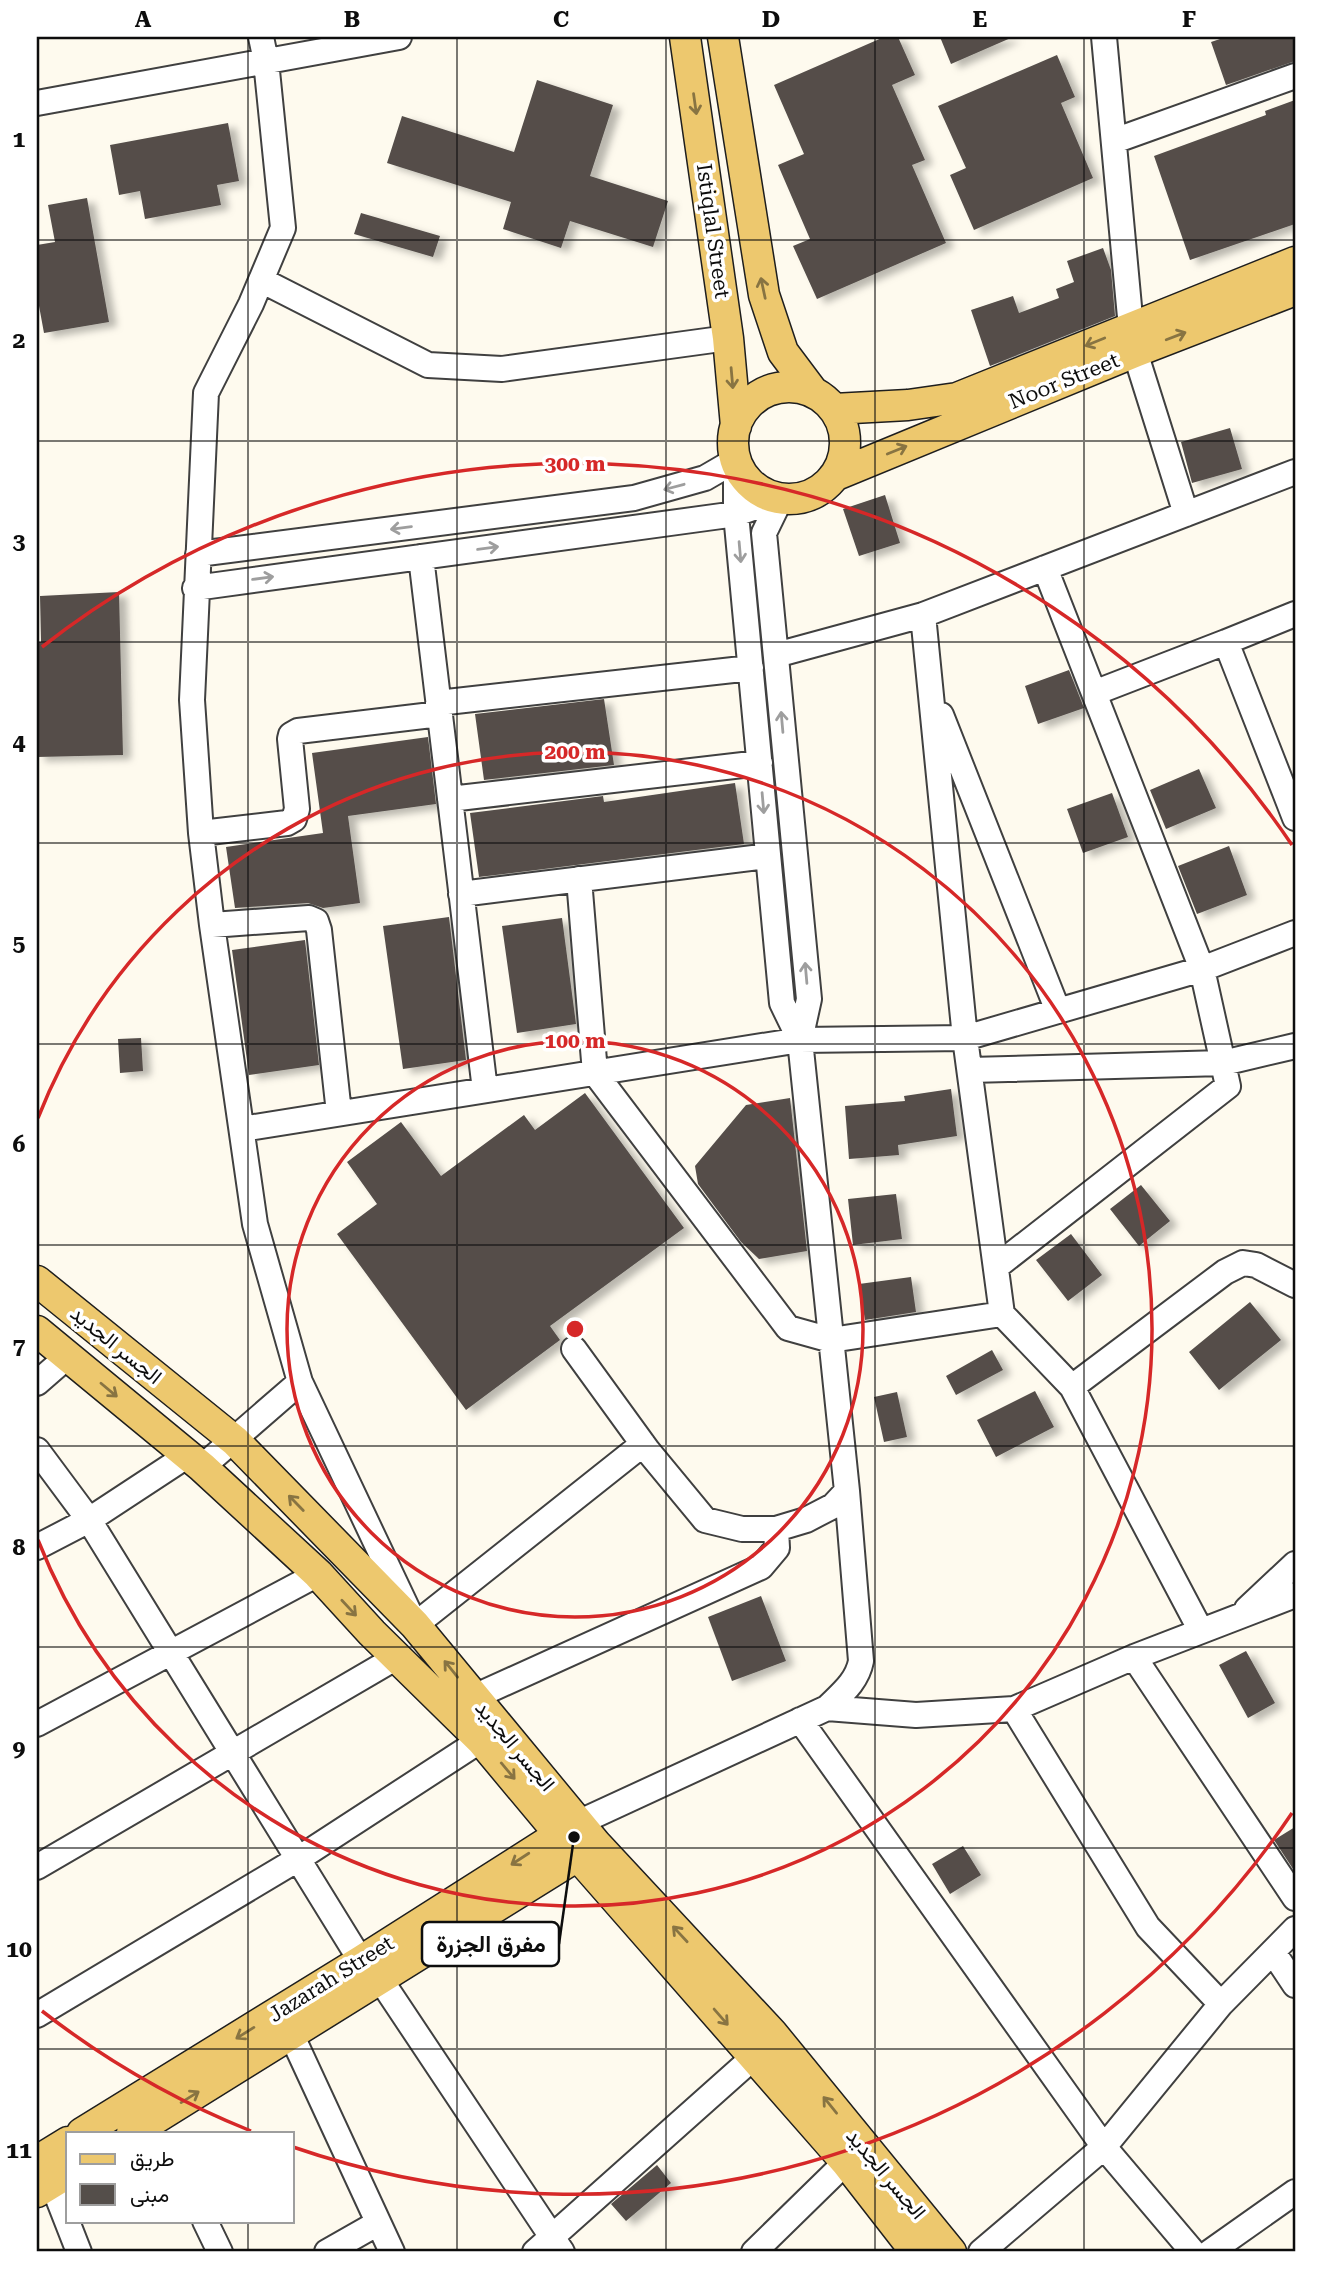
<svg xmlns="http://www.w3.org/2000/svg" width="1332" height="2289" font-family="'Roboto Serif',Vazirmatn,serif">
<style>
.building{fill:#544e4a;filter:url(#shadow)}
.lines{fill:none;stroke-linecap:round;stroke-linejoin:round}
.minor-casing{stroke:#404040;stroke-width:28}
.major-casing{stroke:#1e1e1e;stroke-width:33}
.minor{stroke:#fff;stroke-width:24}
.major{stroke:#edc86e;stroke-width:30}
.oneway{stroke:#887442}
.oneway2{stroke:#9e9e9e}
.grid{fill:none;stroke:#0d0d0d;stroke-width:2;stroke-opacity:0.55}
.ring{fill:none;stroke:#d62828;stroke-width:3.5}
.labels{text-anchor:middle;stroke-width:7;stroke-linejoin:round;paint-order:stroke}
.street-label{font-size:21px;fill:#0d0d0d;stroke:#fff}
.centre{fill:#d62828;stroke:#fff;stroke-width:3.5}
.ring-label{font-size:21px;text-anchor:middle;font-weight:bold;fill:#d62828;stroke:#fff;stroke-width:7;stroke-linejoin:round;paint-order:stroke}
.leader{fill:none;stroke:#0d0d0d;stroke-width:2.5}
.callout-dot{fill:#0d0d0d;stroke:#fff;stroke-width:2.5}
.callout{fill:#fff;stroke:#0d0d0d;stroke-width:2.5}
.callout-label{font-size:23px;text-anchor:middle;font-weight:bold;fill:#0d0d0d}
.neatline{fill:none;stroke:#0d0d0d;stroke-width:2.5}
.grid-label{font-size:23px;text-anchor:middle;font-weight:bold;fill:#0d0d0d}
</style>
<defs>
<filter id="shadow"><feDropShadow dx="8" dy="4.5" stdDeviation="3.5" flood-color="#0004"/></filter>
</defs>
<rect width="100%" height="100%" fill="#fefaee"/>
<path class="building" d="M884 37H898L915 75 892 85 925 160 912 165 946 243 817 299 793 246 810 239 778 165 804 154 774 85Z
M940 37H1013L951 64Z
M1226 37H1295V61L1226 85 1211 42Z
M1057 55 1075 97 1061 103 1093 178 974 230 950 175 966 168 938 106Z
M537 80 613 105 590 176 668 201 653 247 570 221 561 248 503 229 511 202 387 163 402 116 514 152Z
M1295 100V224L1190 260 1154 156 1266 115 1265 111Z
M228 123 239 181 217 185 221 205 145 219 140 191 119 195 110 145Z
M87 198 109 322 44 333 37 295V245L55 242 48 205Z
M361 213 440 236 433 257 354 234Z
M1103 248 1111 270 1115 316 990 366 971 310 1013 296 1019 313 1059 298 1056 289 1074 282 1067 261Z
M1230 428 1242 469 1192 483 1181 442Z
M885 495 900 543 859 556 843 509Z
M119 592 123 755 37 757V642H41L40 596Z
M1069 670 1084 708 1038 724 1025 686Z
M604 699 614 765 484 780 475 714Z
M428 737 436 804 348 816 360 903 323 908 308 903 235 908 226 847 323 833 312 753Z
M1199 769 1216 808 1166 829 1150 790Z
M735 783 744 844 479 877 470 813 603 796 604 802Z
M1112 793 1128 837 1083 853 1067 809Z
M1229 846 1247 895 1197 914 1178 866Z
M449 917 466 1060 403 1069 383 926Z
M562 918 576 1024 517 1033 502 926Z
M305 940 319 1065 249 1075 232 950Z
M141 1038 143 1071 120 1073 118 1039Z
M951 1089 957 1136 898 1145 899 1155 849 1159 845 1106 905 1101 904 1096Z
M585 1093 684 1228 550 1326 560 1340 466 1410 337 1234 377 1204 347 1162 401 1122 441 1176 524 1115 535 1130Z
M790 1098 807 1251 759 1259 741 1242 698 1184 695 1166 746 1105Z
M1141 1185 1170 1221 1139 1246 1110 1209Z
M896 1194 902 1239 853 1245 848 1199Z
M1071 1234 1102 1275 1068 1301 1036 1260Z
M911 1277 916 1312 865 1320 859 1284Z
M1250 1302 1281 1340 1219 1390 1189 1352Z
M992 1350 1003 1370 956 1395 946 1376Z
M1035 1391 1054 1427 996 1457 977 1420Z
M897 1392 907 1437 884 1442 874 1397Z
M761 1596 786 1661 732 1681 708 1617Z
M1246 1651 1275 1703 1248 1718 1219 1665Z
M1295 1827V1872L1274 1840Z
M963 1846 981 1875 950 1894 932 1864Z
M657 2165 671 2183 626 2221 611 2204Z"/>
<g class="lines">
<g class="minor-casing">
<path id="minor" d="M261 37 266 61 283 228 251 304 206 393 192 700 201 833 212 925 255 1224 300 1382 415 1625 643 1444
M1104 37 1131 328
M37 103 399 37
M1114 141 1295 76
M261 280 428 365 502 369 728 338
M1135 352 1186 514
M736 460V514L782 1003 800 1040
M198 554 634 498 705 478 736 460
M421 557 485 1090
M195 588 736 514 781 498
M1295 614 1226 642 1295 818
M923 615 965 1038 1002 1314 1072 1387 1201 1631
M776 655 923 615 1295 472
M1094 693 1226 642
M438 703 751 668
M941 715 1058 1011
M450 799 760 763
M201 833 287 823 294 819 297 809 290 739 291 735 298 731 440 714
M579 879 595 1073 788 1328 831 1340 1002 1314
M461 894 768 856
M212 925 309 918 316 921 319 930 339 1113
M970 1070 1223 1063 1295 1046
M242 1129 800 1040 965 1038 1202 969 1295 933
M996 1267 1228 1086 1202 969 1045 568
M574 1349 648 1451 705 1520 742 1529H776L806 1520 833 1506 847 1491
M37 1383 68 1356
M1072 1387 1225 1272 1243 1263 1256 1265 1295 1285
M37 1450 89 1520 361 1961
M202 1467 300 1382
M37 1547 89 1520 188 1455
M1247 1609 1295 1564
M1134 1657 1295 1898
M474 1697 761 1567 777 1548 776 1529
M827 1708 916 1715 1014 1709 1134 1657 1295 1595
M1014 1709 1148 1927 1221 2004
M800 1720 1104 2147 1193 2252
M37 1724 318 1574
M578 1823 827 1708C841 1694 857 1682 861 1661L847 1491 800 1040 809 999 764 533 781 498
M37 1867 397 1657
M1273 1952 1295 1985
M380 1979 562 2252
M37 2015 298 1859 481 1740
M291 2034 392 2252
M52 2183 79 2252
M205 2221 220 2252
M327 2252 378 2223
M535 2252 755 2056
M754 2252 846 2162
M981 2252 1104 2147 1221 2004 1295 1929
M1210 2252 1295 2192"/>
</g>
<g class="major-casing">
<path id="major" d="M685 37 728 338 736 426
M723 37 764 295 783 352 813 392
M733 443a56 56 0 1 1 112 0a56 56 0 1 1-112 0Z
M834 409 908 405 957 398 1295 262
M834 476 1135 352 1295 290
M37 1281 235 1441 415 1625 596 1844 772 2033 951 2252
M37 1331 202 1467 318 1574 372 1633 481 1740 577 1855 846 2162 916 2252
M82 2133 361 1961 578 1823
M132 2133 595 1845
M37 2161 68 2142
M37 2192 68 2173"/>
</g>
<use href="#minor" class="minor"/>
<use href="#major" class="major"/>
</g>
<defs><path id="oneway-shaft" d="M-6 0H5M1.5-3L5.5 0L1.5 3" fill="none" stroke-width="1.6" stroke-linecap="round" stroke-linejoin="round" transform="scale(1.75)"/></defs>
<g class="oneway">
<use href="#oneway-shaft" transform="translate(695 104) rotate(82)"/>
<use href="#oneway-shaft" transform="translate(763 288) rotate(-102)"/>
<use href="#oneway-shaft" transform="translate(1176 336) rotate(-21)"/>
<use href="#oneway-shaft" transform="translate(1095 342) rotate(158)"/>
<use href="#oneway-shaft" transform="translate(732 378) rotate(85)"/>
<use href="#oneway-shaft" transform="translate(897 450) rotate(-22)"/>
<use href="#oneway-shaft" transform="translate(109 1390) rotate(40)"/>
<use href="#oneway-shaft" transform="translate(296 1503) rotate(-134)"/>
<use href="#oneway-shaft" transform="translate(349 1608) rotate(47)"/>
<use href="#oneway-shaft" transform="translate(451 1669) rotate(-129)"/>
<use href="#oneway-shaft" transform="translate(508 1771) rotate(50)"/>
<use href="#oneway-shaft" transform="translate(520 1859) rotate(147)"/>
<use href="#oneway-shaft" transform="translate(680 1934) rotate(-133)"/>
<use href="#oneway-shaft" transform="translate(721 2017) rotate(49)"/>
<use href="#oneway-shaft" transform="translate(245 2033) rotate(148)"/>
<use href="#oneway-shaft" transform="translate(190 2097) rotate(-32)"/>
<use href="#oneway-shaft" transform="translate(830 2105) rotate(-129)"/>
</g>
<g class="oneway2">
<use href="#oneway-shaft" transform="translate(674 487) rotate(165)"/>
<use href="#oneway-shaft" transform="translate(401 528) rotate(173)"/>
<use href="#oneway-shaft" transform="translate(488 548) rotate(-8)"/>
<use href="#oneway-shaft" transform="translate(740 552) rotate(85)"/>
<use href="#oneway-shaft" transform="translate(263 578) rotate(-8)"/>
<use href="#oneway-shaft" transform="translate(782 722) rotate(-95)"/>
<use href="#oneway-shaft" transform="translate(763 803) rotate(85)"/>
<use href="#oneway-shaft" transform="translate(806 973) rotate(-95)"/>
</g>
<path class="grid" d="M248 37V2133M457 37V2252M666 37V2252M875 37V2252M1084 37V2252M37 240H1295M37 441H1295M37 642H1295M37 843H1295M37 1044H1295M37 1245H1295M37 1446H1295M37 1647H1295M37 1848H1295M37 2049H1295M248 2221V2252"/>
<g class="ring">
<circle cx="575" cy="1329" r="288"/>
<path d="M38 1118A577 577 0 1 1 38 1540"/>
<path d="M1292 1813A865 865 0 0 1 293 2147M251 2131A865 865 0 0 1 42 2011M42 647A865 865 0 0 1 1292 845"/>
</g>
<g class="labels">
<g class="street-label">
<text transform="translate(713 231) rotate(82)" y="7">Istiqlal Street</text>
<text transform="translate(1064 381) rotate(-22)" y="7">Noor Street</text>
<text transform="translate(116 1345) rotate(39)" y="7">الجسر الجديد</text>
<text transform="translate(515 1746) rotate(50)" y="7">الجسر الجديد</text>
<text transform="translate(331 1979) rotate(-32)" y="7">Jazarah Street</text>
<text transform="translate(886 2174) rotate(50)" y="7">الجسر الجديد</text>
</g>
</g>
<circle cx="575" cy="1329" r="10" class="centre"/>
<g class="ring-label">
<text x="575" y="471">300 m</text>
<text x="575" y="759">200 m</text>
<text x="575" y="1048">100 m</text>
</g>
<path class="leader" d="M574 1837L559 1944"/>
<circle class="callout-dot" cx="574" cy="1837" r="7"/>
<rect class="callout" x="422" y="1922" width="137" height="44" rx="7"/>
<g class="callout-label">
<text x="491" y="1952">مفرق الجزرة</text>
</g>
<rect width="1332" height="2289" fill="none" stroke="#ffffff" stroke-width="77"/>
<rect x="66" y="2132" width="228" height="91" fill="#ffffff" stroke="#9e9e9e" stroke-width="2"/>
<rect x="80" y="2154" width="35" height="10" fill="#edc86e" stroke="#9e9e9e" stroke-width="2"/>
<text x="130" y="2166" font-size="21" fill="#0d0d0d">طريق</text>
<rect x="80" y="2184" width="35" height="21" fill="#544e4a" stroke="#9e9e9e" stroke-width="2"/>
<text x="130" y="2202" font-size="21" fill="#0d0d0d">مبنى</text>
<rect x="38" y="38" width="1256" height="2212" class="neatline"/>
<g class="grid-label">
<text x="143" y="27">A</text>
<text x="352" y="27">B</text>
<text x="561" y="27">C</text>
<text x="771" y="27">D</text>
<text x="980" y="27">E</text>
<text x="1189" y="27">F</text>
<text x="19" y="147">1</text>
<text x="19" y="348">2</text>
<text x="19" y="549">3</text>
<text x="19" y="750">4</text>
<text x="19" y="951">5</text>
<text x="19" y="1152">6</text>
<text x="19" y="1354">7</text>
<text x="19" y="1555">8</text>
<text x="19" y="1756">9</text>
<text x="19" y="1957">10</text>
<text x="19" y="2158">11</text>
</g>
</svg>
